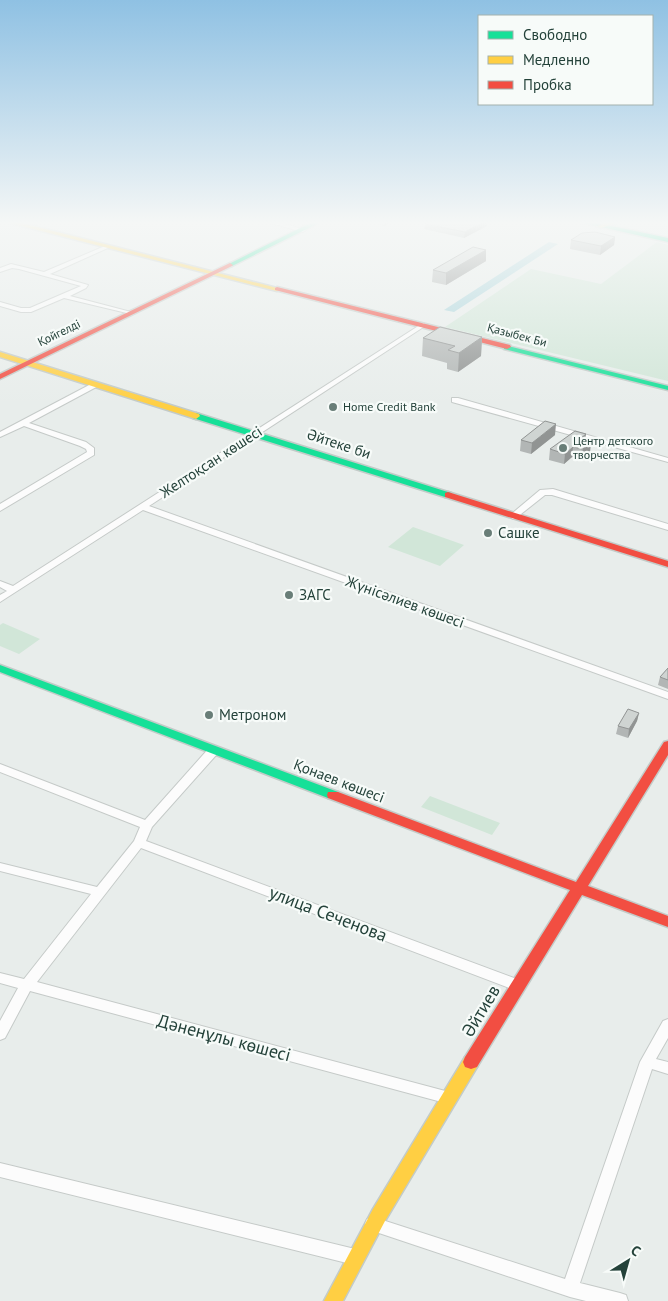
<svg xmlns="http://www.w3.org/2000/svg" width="668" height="1301" font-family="'PT Sans',sans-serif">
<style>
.green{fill:#d1e6d8}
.water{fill:#a9d4db}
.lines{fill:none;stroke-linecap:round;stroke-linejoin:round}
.street-casing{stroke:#c5cac8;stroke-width:2}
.fast-casing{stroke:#c3cbc8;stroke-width:3}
.slow-casing{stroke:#c3cbc8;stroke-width:3}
.jam-casing{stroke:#c3cbc8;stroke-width:3}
.street{fill:#fcfcfc;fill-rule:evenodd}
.fast{fill:#16e098;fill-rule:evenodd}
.slow{fill:#ffcf43;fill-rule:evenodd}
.jam{fill:#f24e42;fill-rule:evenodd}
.wall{fill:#b2b6b5}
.shaded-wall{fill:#919493}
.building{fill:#cfd4d2;stroke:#919493}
.poi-dot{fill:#697e78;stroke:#f7fbf9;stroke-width:2}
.labels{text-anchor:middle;stroke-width:4.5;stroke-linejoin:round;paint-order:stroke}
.far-street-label{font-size:12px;fill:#24423a;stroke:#f7fbf9}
.far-poi-label{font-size:12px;fill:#24423a;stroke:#f7fbf9;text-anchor:start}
.street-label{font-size:15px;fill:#24423a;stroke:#f7fbf9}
.poi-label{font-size:15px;fill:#24423a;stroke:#f7fbf9;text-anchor:start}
.near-street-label{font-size:18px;fill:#24423a;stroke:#f7fbf9}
</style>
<rect width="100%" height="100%" fill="#e8edeb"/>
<path class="green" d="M657 242 668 245V381L445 327 531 269 601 284Z
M413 527 464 545 440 566 388 547Z
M3 623 40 639 19 654 0 646V625Z
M430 796 500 823 492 835 421 807Z"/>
<path class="water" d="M549 242 558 244 454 312 444 310Z"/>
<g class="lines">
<g class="street-casing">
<path id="street" d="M267 222H278L306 230 303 232Z
M105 246 110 247 50 274 88 285 86 288 70 296 131 312V314L64 298 31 312H21L0 306V302L21 308H30L81 286 19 269 12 268 0 272V268L11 264 44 272Z
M423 323 426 325 425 326 149 506 668 692V699L143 510 0 602V595L7 591 0 587V581L13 586Z
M93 383 100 385 29 423 86 442 94 448V455L0 511V504L87 452 86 449 80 446 24 426 0 437V432Z
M452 398H458L668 458V462L452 402Z
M553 489 668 524V530L552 495H545L516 518 513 519 509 516 540 490Z
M214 746 220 750 218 753 152 827 146 841 522 981 524 985 522 989 517 990 512 989 141 848 37 982 449 1092 454 1094 456 1098 454 1102 449 1104 30 991 5 1038 0 1040V1021L18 988 0 983V973L24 979 91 894 0 871V863L97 887 134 841 140 827 0 772V764L145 820 210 747Z
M668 1019V1038L656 1059 668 1062V1074L652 1069 580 1283 620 1293 626 1295 628 1301H586L570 1297 367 1229 365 1224 367 1219 373 1217 565 1279 640 1062 663 1021Z
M0 1163 355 1249 361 1251 363 1257 361 1263 355 1265 0 1177Z"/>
</g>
<g class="fast-casing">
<path id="fast" d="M312 222H321L232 266 227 265Z
M579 222H593L668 238V242Z
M504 345 668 386V390L504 349Z
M196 413 451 493 453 495 451 497H445L193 418 192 416Z
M0 665 338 792 339 795 338 798H328L0 672Z"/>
</g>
<g class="slow-casing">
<path id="slow" d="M6 222H18L281 289 277 291Z
M606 222H618L601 228 598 226Z
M0 352 199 414 200 416 196 419 193 418 0 357Z
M471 1055 477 1057 479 1062 477 1067 385 1221 343 1301H324L373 1209 465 1057Z"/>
</g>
<g class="jam-casing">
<path id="jam" d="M230 263 233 265 232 266 0 379V374Z
M277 287 510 345 511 347 507 349 275 290V288Z
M448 492 668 561V567L445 497V493Z
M668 741V755L588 886 668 916V927L582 895 477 1067 471 1069 465 1067 463 1062 465 1057 570 890 328 798 327 795 328 792H338L576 882 664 742Z"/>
</g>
<use href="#street" class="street"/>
<use href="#fast" class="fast"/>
<use href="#slow" class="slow"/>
<use href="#jam" class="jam"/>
</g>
<path class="wall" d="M368 222H392L385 226Z
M427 222H487V226L464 238 424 229 425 224Z
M615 237 614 245 600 255 570 249 571 240Z
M486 250V261L446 285 432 282 433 270Z
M482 337 481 356 458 372 447 369V363L422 356 423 338Z
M586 434 585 440 590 453 582 460 572 457 564 464 549 460 550 449Z
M555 435 531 454 520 451 521 440Z
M668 668V689L658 685 660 677Z
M639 713 637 721 628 738 616 734 618 726Z"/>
<path class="shaded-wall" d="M385 222H392L385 226Z
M483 222H487V226L464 238 465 232Z
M615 237 614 245 600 255 601 246Z
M486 250V261L446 285V273Z
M482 337 481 356 458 372 459 353Z
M556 424 555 435 531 454 532 443Z
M586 434 584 444 580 439Z
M591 442 590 453 582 460 583 449Z
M573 447 572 457 564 464 565 454Z
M639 713 637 721 628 738 629 729Z"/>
<path class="building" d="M427 222H483L465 232 425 224Z
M595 232 615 237 601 246 571 240 582 233Z
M473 247 486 250 446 273 433 270Z
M440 327 482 337 459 353 448 350 455 346 423 338Z
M545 421 556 424 532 443 521 440Z
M575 431 586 434 580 439 591 442 583 449 573 447 565 454 550 449Z
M668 668V680L660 677Z
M628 709 639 713 629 729 618 726Z"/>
<linearGradient id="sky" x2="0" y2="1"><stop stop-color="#8fc1e3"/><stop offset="0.55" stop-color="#f5f7f6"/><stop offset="1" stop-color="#f5f7f6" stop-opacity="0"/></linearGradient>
<rect width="668" height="405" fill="url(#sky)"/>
<g class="poi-dot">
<circle cx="333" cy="407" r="5"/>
<circle cx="563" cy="448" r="5"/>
<circle cx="488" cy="533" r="5"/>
<circle cx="289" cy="595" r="5"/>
<circle cx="209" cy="715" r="5"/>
</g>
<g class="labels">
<g class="far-street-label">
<text transform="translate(59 333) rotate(-26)" y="4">Қойгелді</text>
<text transform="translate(517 335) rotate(15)" y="4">Қазыбек Би</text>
</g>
<g class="far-poi-label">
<text x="343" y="411">Home Credit Bank</text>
<text x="573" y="445">Центр детского<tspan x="573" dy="14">творчества</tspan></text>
</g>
<g class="street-label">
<text transform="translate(339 444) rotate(18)" y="5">Әйтеке би</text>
<text transform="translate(211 462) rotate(-33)" y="5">Желтоқсан көшесі</text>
<text transform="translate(405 602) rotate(20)" y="5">Жүнісәлиев көшесі</text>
<text transform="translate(339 781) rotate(21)" y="5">Қонаев көшесі</text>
</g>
<g class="poi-label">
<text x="498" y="538">Сашке</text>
<text x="299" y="600">ЗАГС</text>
<text x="219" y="720">Метроном</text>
</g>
<g class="near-street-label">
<text transform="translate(328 914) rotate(21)" y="6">улица Сеченова</text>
<text transform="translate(481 1011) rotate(-59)" y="6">Әйтиев</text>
<text transform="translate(224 1038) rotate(15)" y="6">Дәненұлы көшесі</text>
</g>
</g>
<rect x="478" y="15" width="175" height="90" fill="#f7fbf9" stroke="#a3b1ad"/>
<rect x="488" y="31" width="25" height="8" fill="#16e098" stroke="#a3b1ad"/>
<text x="523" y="40" font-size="15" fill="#24423a">Свободно</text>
<rect x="488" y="56" width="25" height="8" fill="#ffcf43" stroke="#a3b1ad"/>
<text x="523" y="65" font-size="15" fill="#24423a">Медленно</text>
<rect x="488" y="81" width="25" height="8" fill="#f24e42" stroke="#a3b1ad"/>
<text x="523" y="90" font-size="15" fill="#24423a">Пробка</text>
<g transform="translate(628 1261) rotate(37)" stroke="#f7fbf9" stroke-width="4" paint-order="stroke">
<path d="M0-4L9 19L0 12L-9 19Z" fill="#24423a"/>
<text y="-8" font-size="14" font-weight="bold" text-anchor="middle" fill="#24423a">С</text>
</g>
</svg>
